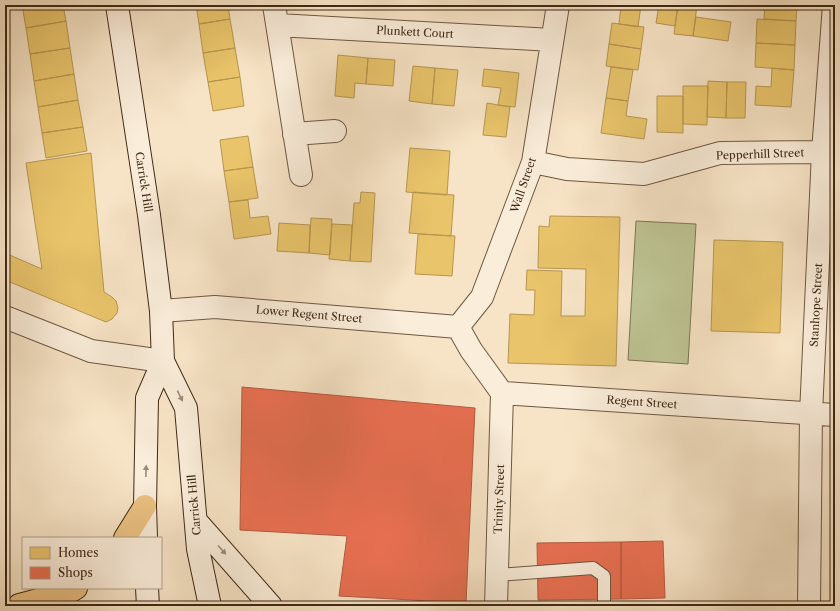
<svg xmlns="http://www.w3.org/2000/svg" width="840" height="611" font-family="'Libre Caslon Text',serif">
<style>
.green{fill:#bec494;stroke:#7e7654}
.homes{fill:#e9c46a;stroke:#b69650}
.shops{fill:#e76f51;stroke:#b55a3f}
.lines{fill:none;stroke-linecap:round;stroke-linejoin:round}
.lane-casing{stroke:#6d5840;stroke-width:14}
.street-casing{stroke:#6d5840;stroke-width:24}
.secondary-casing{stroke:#3f2914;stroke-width:24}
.primary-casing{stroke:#3f2914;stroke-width:24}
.lane{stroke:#faedda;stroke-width:12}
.street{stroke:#faedda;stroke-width:22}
.secondary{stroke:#faedda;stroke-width:22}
.primary{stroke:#ecc283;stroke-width:22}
.oneway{fill:#9c8b77}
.labels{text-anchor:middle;stroke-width:4;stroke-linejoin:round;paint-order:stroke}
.street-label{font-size:11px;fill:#3f2914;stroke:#faedda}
</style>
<rect width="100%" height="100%" fill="#f7e4c6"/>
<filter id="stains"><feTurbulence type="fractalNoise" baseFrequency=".005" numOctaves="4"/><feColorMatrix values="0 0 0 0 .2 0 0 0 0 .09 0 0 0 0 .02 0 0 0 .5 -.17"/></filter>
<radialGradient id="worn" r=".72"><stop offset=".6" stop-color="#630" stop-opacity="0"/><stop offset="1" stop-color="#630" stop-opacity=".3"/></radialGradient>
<path class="green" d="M636 221 696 224 688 364 628 360Z"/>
<path class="homes" d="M22 5H63L66 21 26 28Z
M196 5H228L230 19 199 24Z
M621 5H641L638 27 619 24Z
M659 5H678L675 26 656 23Z
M678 5H697L693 36 674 34Z
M765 5H797L796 21 764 19Z
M696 17 731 22 728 41 693 36Z
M230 19 235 48 203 53 199 24Z
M757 19 796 21 795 45 756 43Z
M66 21 70 48 30 54 26 28Z
M612 23 644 27 641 49 609 44Z
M756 43 795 45 794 70 755 67Z
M609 44 641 49 638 70 606 66Z
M70 48 74 74 34 81 30 54Z
M235 48 240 77 208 82 203 53Z
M338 55 368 58 366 84 355 83 354 98 335 96Z
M368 58 395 60 393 86 366 84Z
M413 66 435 68 432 104 409 101Z
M611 67 633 70 628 101 606 98Z
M435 68 458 70 454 106 432 104Z
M772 68 794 70 791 107 755 105 756 86 771 87Z
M484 69 519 73 515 107 498 105 501 88 482 86Z
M74 74 78 100 38 107 34 81Z
M240 77 244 106 213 111 208 82Z
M708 81 727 82 726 118 707 117Z
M727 82H746L745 118H726Z
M683 86H708L707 125 683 124Z
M657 96H683V133L657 132Z
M606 98 628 101 626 116 647 119 644 139 601 133Z
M78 100 83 127 42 133 38 107Z
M487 103 510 107 506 137 483 135Z
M83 127 87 151 46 158 42 133Z
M248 136 253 167 224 171 220 140Z
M410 148 450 151 447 195 406 192Z
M91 153 104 292 112 297 116 301 118 308 117 313 112 319 106 322 5 280V253L42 269 26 163Z
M253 167 258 198 229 202 224 171Z
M361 192 375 193 371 262 350 261 354 203H360Z
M413 192 454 195 451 236 409 233Z
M248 200 250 218 268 216 271 234 234 239 229 202Z
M550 216 620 217 616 366 508 363 510 314 534 315 535 290H526L527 270 562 271 561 316H585L586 269 538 268 539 226 549 227Z
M311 218 332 219 330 255 309 253Z
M279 223 310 225 309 253 277 251Z
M332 224 352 225 350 261 329 259Z
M418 234 455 236 452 276 415 274Z
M714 240 783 242 780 333 711 331Z"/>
<path class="shops" d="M242 387 475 408 466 603 339 596 347 536 240 530Z
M663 541 665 598 621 599V542Z
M621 542V599L538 600 537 543Z"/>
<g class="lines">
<g class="lane-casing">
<path id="lane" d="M497 575 593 568 604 576V606"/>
</g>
<g class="street-casing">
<path id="street" d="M274 5 301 175
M558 5 533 162 482 297 458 327 471 350 502 393 835 415
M277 25 552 40
M294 134 335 131
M533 162 567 169 644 174 720 153 823 152
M161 311 215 307 458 327
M5 317 91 351 163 361
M496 606 502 393
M809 606 811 414 823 152 834 5"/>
</g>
<g class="secondary-casing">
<path id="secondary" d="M117 5 149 215 161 311 163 361 186 408 198 549 210 606
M196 521 271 606
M146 538 145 506 147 398 163 361
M147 588 148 606"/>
</g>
<g class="primary-casing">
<path id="primary" d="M125 538 145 506
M19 605 71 591 76 588"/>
</g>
<use href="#lane" class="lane"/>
<use href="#street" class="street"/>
<use href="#secondary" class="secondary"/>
<use href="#primary" class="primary"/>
</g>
<defs><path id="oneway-solid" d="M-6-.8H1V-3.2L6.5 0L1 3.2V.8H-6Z"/></defs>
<g class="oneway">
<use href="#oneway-solid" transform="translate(180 396) rotate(64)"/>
<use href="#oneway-solid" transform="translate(146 471) rotate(-89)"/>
<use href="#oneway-solid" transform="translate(222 550) rotate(48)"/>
</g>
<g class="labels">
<g class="street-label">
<text transform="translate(415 32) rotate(3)" y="4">Plunkett Court</text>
<text transform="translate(760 154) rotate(-2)" y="4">Pepperhill Street</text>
<text transform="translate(144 182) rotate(81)" y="4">Carrick Hill</text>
<text transform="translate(523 185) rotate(-71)" y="4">Wall Street</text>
<text transform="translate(816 305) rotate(-87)" y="4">Stanhope Street</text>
<text transform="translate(309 314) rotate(5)" y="4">Lower Regent Street</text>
<text transform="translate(642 402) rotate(4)" y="4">Regent Street</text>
<text transform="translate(499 499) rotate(-88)" y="4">Trinity Street</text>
<text transform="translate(194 505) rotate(-95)" y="4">Carrick Hill</text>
</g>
</g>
<rect width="840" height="611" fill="none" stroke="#f7e4c6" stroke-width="20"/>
<rect x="6" y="6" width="828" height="599" fill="none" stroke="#3f2914" stroke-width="2"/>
<rect x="10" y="10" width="820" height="591" fill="none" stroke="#3f2914"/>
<rect x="22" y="537" width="140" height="52" fill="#faedda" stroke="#af9f8b"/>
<rect x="30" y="547" width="20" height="12" fill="#e9c46a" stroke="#af9f8b"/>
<text x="58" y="557" font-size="12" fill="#3f2914">Homes</text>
<rect x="30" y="567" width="20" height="12" fill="#e76f51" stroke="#af9f8b"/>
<text x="58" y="577" font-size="12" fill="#3f2914">Shops</text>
<rect width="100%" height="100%" filter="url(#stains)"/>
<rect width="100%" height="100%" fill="url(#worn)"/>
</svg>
